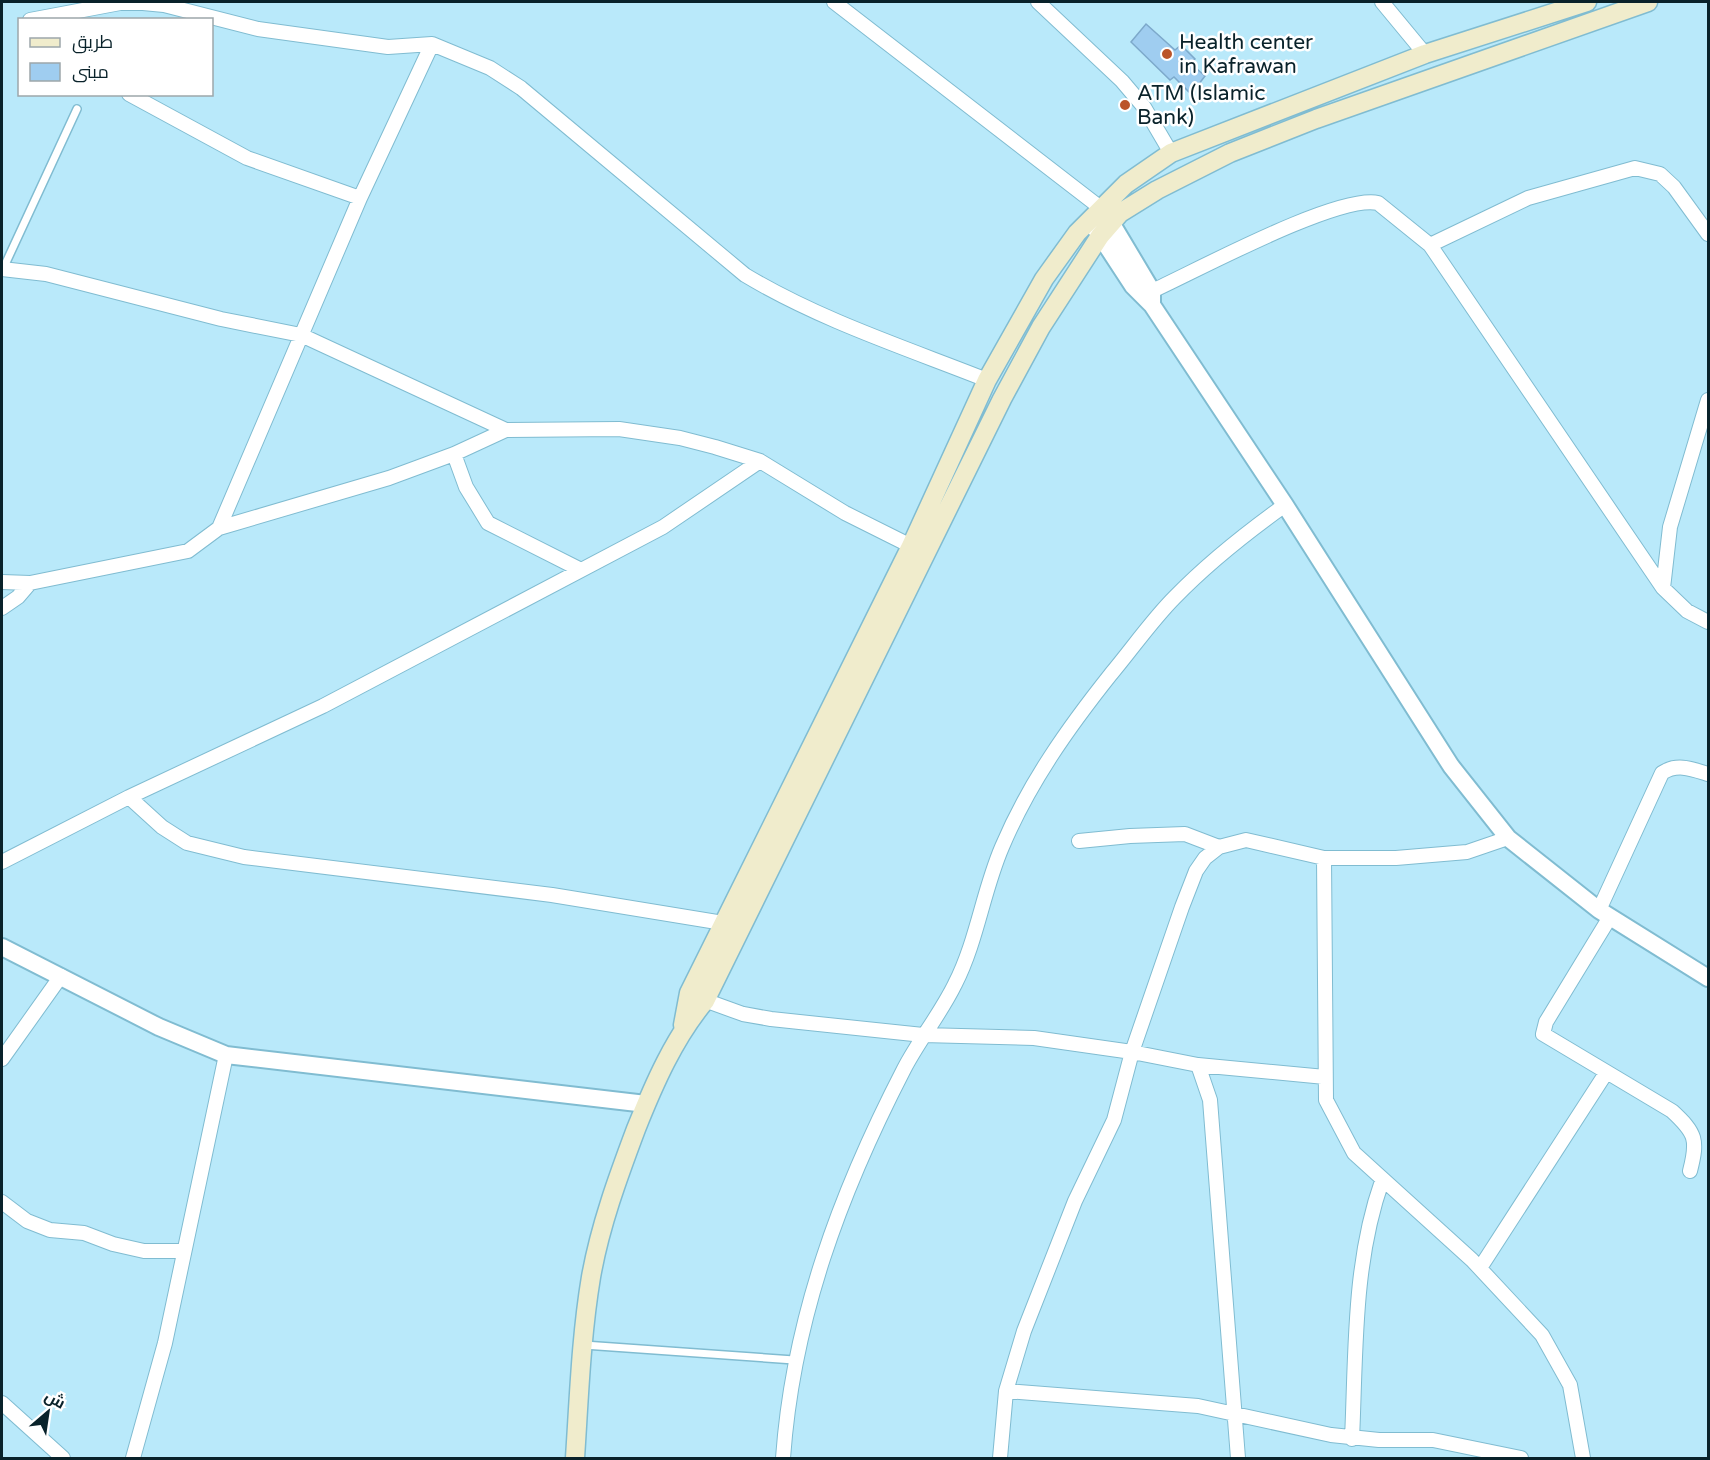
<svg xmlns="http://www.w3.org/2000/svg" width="1710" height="1460" font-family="'Varela Round',Cairo,sans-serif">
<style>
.building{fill:#9fcdf0;stroke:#7da9cb;stroke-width:1.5}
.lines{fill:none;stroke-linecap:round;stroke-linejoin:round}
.service-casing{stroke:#80bcd1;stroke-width:10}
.minor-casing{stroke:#80bcd1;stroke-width:16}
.tertiary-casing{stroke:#80bcd1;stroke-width:20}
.secondary-casing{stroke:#80bcd1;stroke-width:21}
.service{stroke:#fff;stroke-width:7}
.minor{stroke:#fff;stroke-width:14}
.tertiary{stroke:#fff;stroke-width:16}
.secondary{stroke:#f0eccc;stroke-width:18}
.poi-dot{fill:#bb5429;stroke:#fff;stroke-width:2}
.labels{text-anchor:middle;stroke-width:5;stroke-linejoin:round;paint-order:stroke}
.poi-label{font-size:21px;fill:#09222a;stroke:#fff;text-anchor:start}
</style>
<rect width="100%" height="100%" fill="#b9e9fa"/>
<path class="building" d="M1146 24 1175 50 1181 45 1195 59 1190 63 1205 76 1191 94 1174 77 1170 80 1131 42Z"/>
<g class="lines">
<g class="service-casing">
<path id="service" d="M3 269 77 109
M584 1345 794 1360"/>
</g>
<g class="minor-casing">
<path id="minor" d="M834 2 1102 209
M1038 2 1122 81 1144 107 1171 153
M1382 2 1425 54
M30 20 120 3H143L164 5 258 29 388 47 432 44
M129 94 247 158 360 198
M1430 245 1528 198 1635 168 1660 174 1674 187 1708 234
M2 269 46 274 221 319 301 335 506 430
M1152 291C1196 271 1338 194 1378 203L1430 245 1663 588 1687 611 1708 622
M454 454 466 487 488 523 581 570
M219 528 360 198 432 44 490 68 521 88 745 275C820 320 906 348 987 380
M2 582 30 583 188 551 219 528 389 478 454 454 506 430 619 429 680 438 715 447 760 461 845 513 911 546
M1663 588 1670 527 1708 400
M2 608 18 597 30 583
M129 797 162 827 187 843 244 857 552 895 723 923
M1079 841 1130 836 1185 834 1219 847
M1324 858 1326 1100 1354 1153 1472 1260 1542 1335 1570 1385 1583 1458
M2 862 129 797 323 706 663 527 760 461
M1599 910 1662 773C1677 763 1692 769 1708 774
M1610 917 1546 1022 1543 1034 1672 1111C1696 1133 1698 1140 1690 1171
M696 997 743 1014 771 1019 923 1035 1034 1038 1132 1052 1198 1065 1325 1077
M2 1059 61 976
M1198 1065 1210 1100 1238 1458
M2 1202 27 1221 50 1230 84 1233 113 1244 144 1251H183
M1480 1268 1606 1073
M1006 1391 1198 1406 1331 1435 1379 1440H1433L1521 1458
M2 1403 63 1458
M1352 1439C1356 1352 1353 1263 1382 1181
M133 1458 165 1343 226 1055
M783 1458C793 1319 840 1193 904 1069 919 1040 941 1013 955 984 977 941 983 891 1002 847 1029 783 1068 728 1111 674 1132 649 1152 620 1175 597 1209 562 1246 533 1285 505
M1000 1458 1006 1391 1024 1331 1075 1201 1114 1120 1132 1052 1182 907 1196 871 1205 858 1219 847 1246 840 1324 858H1396L1467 852 1508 838"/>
</g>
<g class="tertiary-casing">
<path id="tertiary" d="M1106 214 1152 291V305
M1093 225 1133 286 1152 305 1285 505 1451 766 1508 838 1599 910 1708 978
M2 947 159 1027 226 1055 646 1104"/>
</g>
<g class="secondary-casing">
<path id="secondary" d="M683 1025 689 993 911 546 987 380 1044 279 1077 233 1126 184 1171 153 1425 54 1587 2
M575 1458C579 1398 581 1337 591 1277 600 1226 618 1177 636 1129 654 1084 674 1038 705 1001L1002 399 1041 327 1100 236 1120 213 1157 190 1230 153 1316 119 1648 2"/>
</g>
<use href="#service" class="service"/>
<use href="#minor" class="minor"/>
<use href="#tertiary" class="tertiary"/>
<use href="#secondary" class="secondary"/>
</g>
<g class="poi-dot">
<circle cx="1167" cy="54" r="6"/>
<circle cx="1125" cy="105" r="6"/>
</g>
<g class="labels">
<g class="poi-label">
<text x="1179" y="49">Health center<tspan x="1179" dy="24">in Kafrawan</tspan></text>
<text x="1137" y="100">ATM (Islamic<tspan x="1137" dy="24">Bank)</tspan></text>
</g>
</g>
<rect width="1710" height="1460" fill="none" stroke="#09222a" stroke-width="6"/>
<rect x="18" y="18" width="195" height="78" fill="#ffffff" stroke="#9da7aa" stroke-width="1.5"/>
<rect x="30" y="38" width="30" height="9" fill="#f0eccc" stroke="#9da7aa" stroke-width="1.5"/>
<text x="72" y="48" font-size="18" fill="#09222a">طريق</text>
<rect x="30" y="63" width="30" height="18" fill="#9fcdf0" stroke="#9da7aa" stroke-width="1.5"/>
<text x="72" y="78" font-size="18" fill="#09222a">مبنى</text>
<g transform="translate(48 1412) rotate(29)" stroke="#ffffff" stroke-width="4.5" paint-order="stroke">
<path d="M0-4.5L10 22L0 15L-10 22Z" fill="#09222a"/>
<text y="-9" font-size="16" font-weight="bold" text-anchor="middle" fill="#09222a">ش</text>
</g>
</svg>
